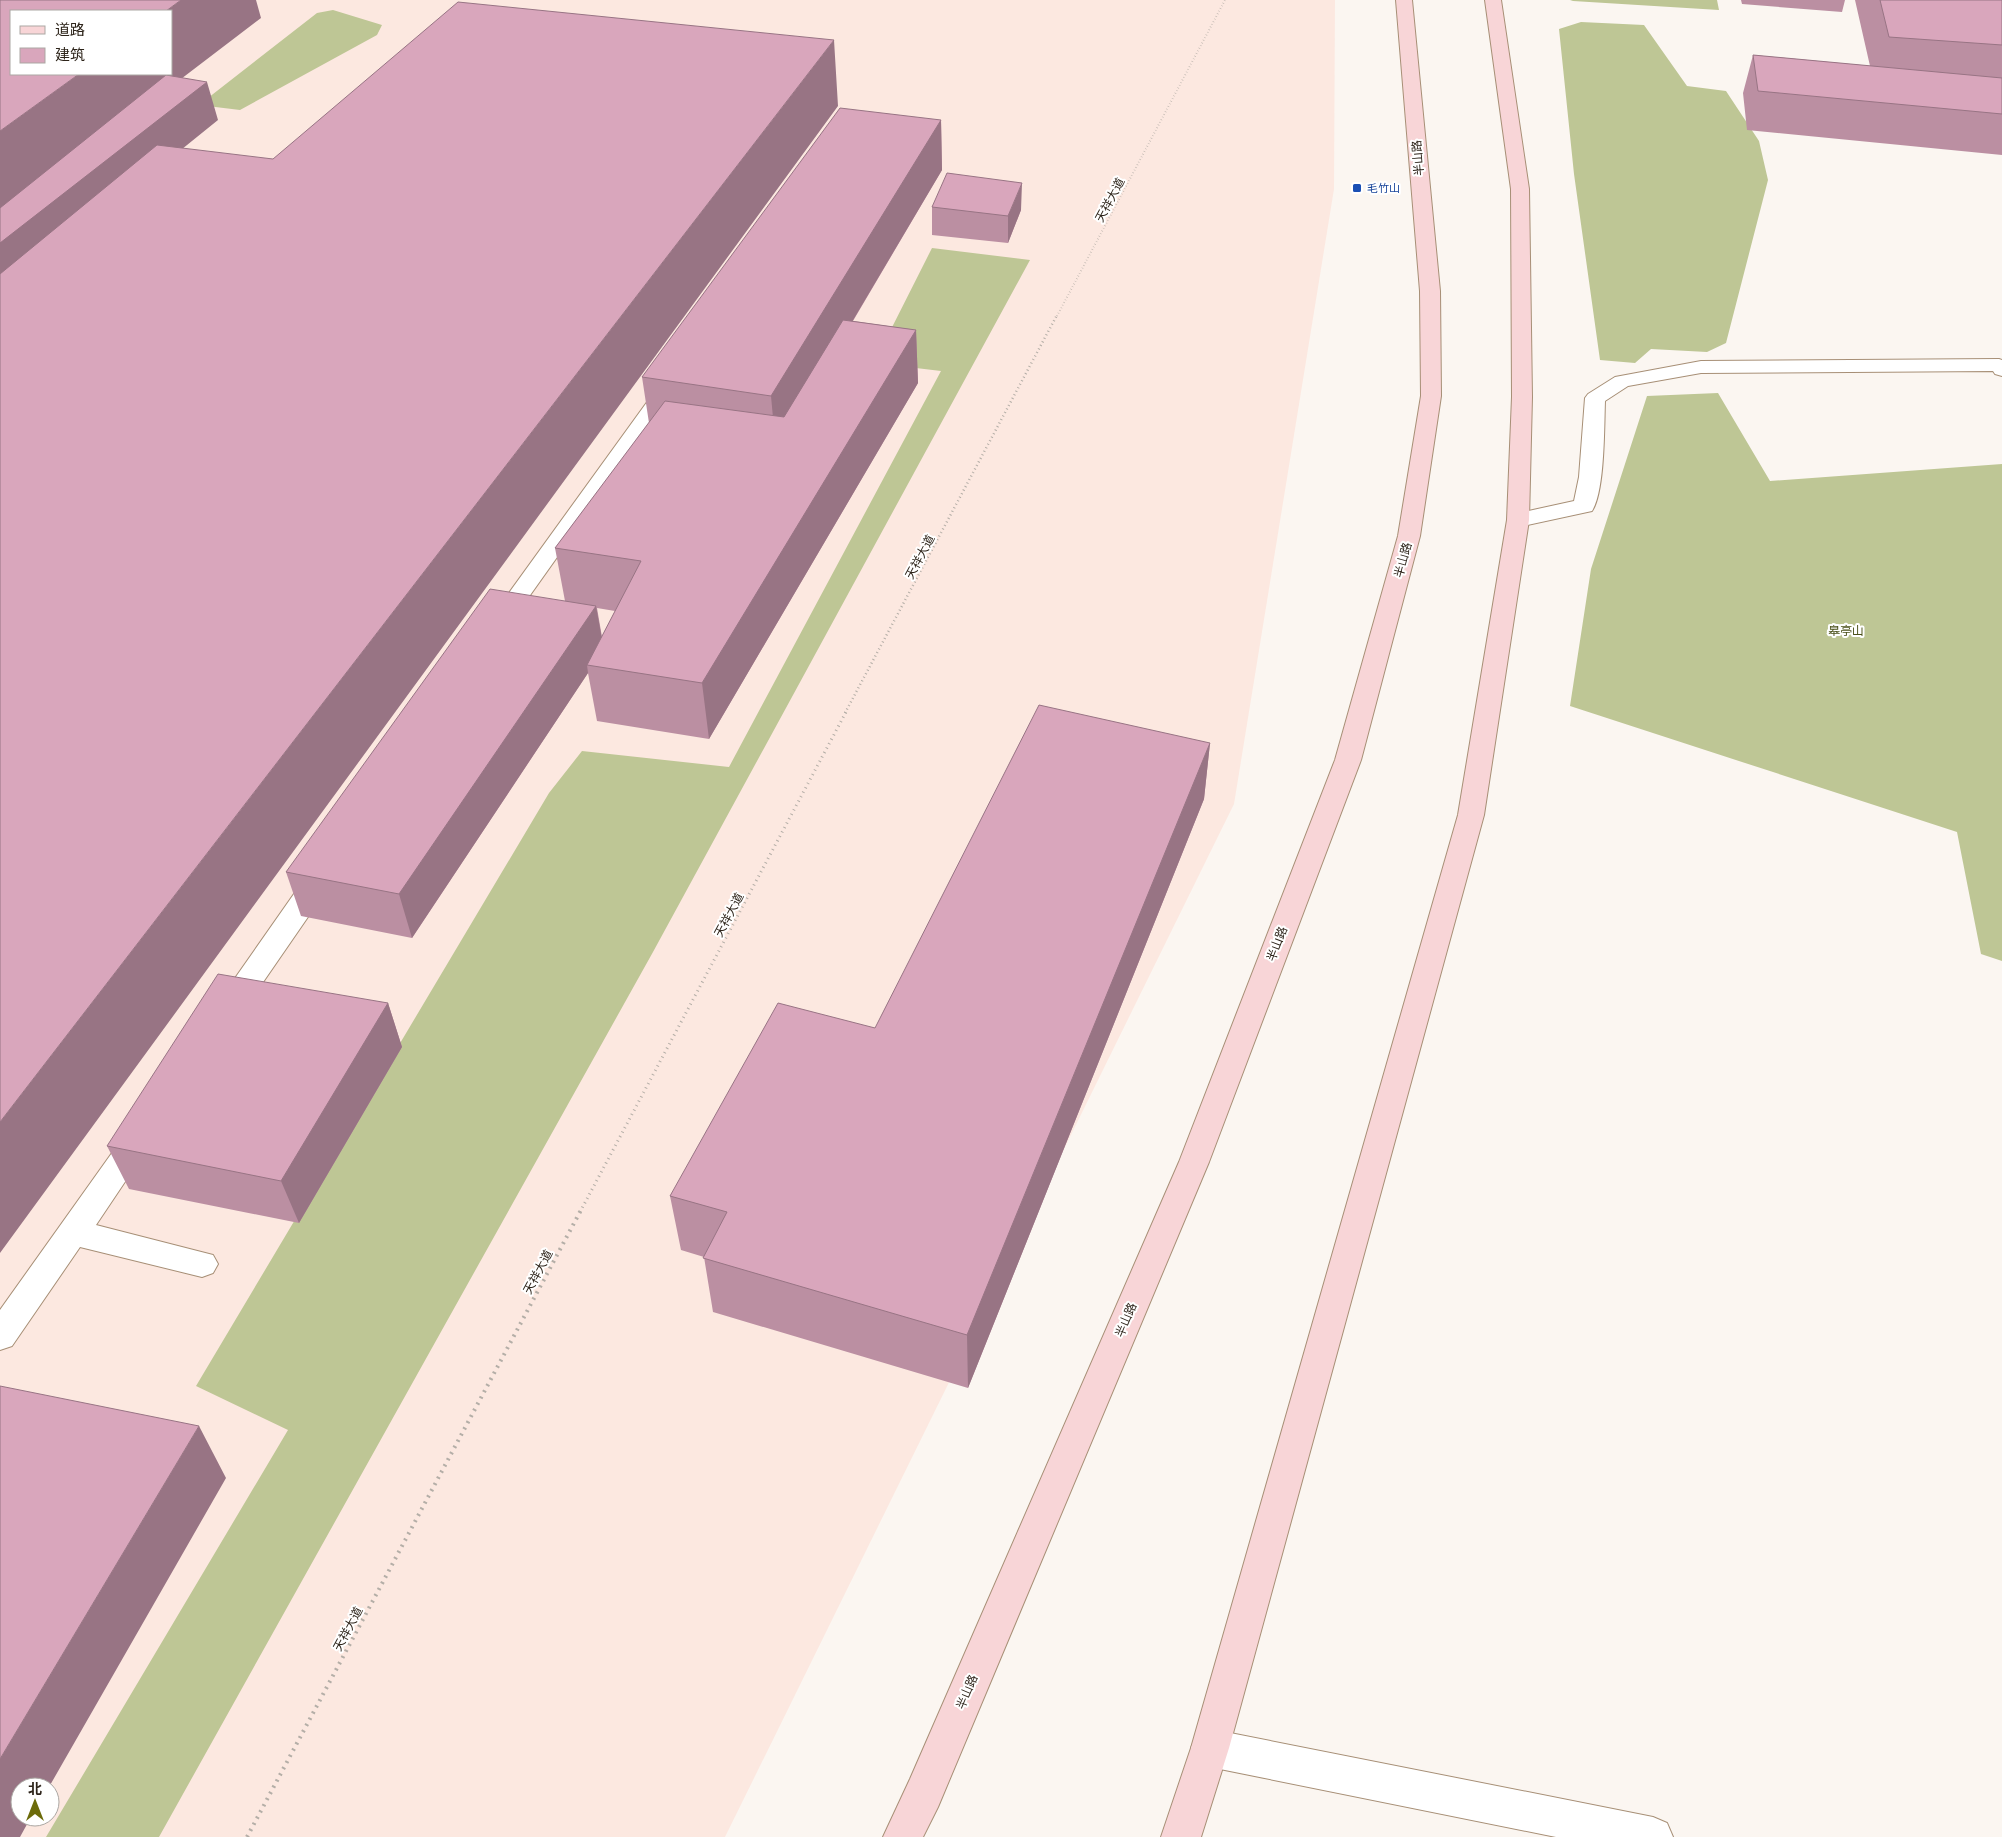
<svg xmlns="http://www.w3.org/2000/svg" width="2002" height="1837" font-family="Overpass,'Noto Sans SC',sans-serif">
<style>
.industrial{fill:#fce8e0;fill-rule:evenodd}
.forest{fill:#bec695}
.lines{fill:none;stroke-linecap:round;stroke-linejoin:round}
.lane-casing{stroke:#a78f76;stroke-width:2}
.street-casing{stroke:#a78f76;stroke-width:2}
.secondary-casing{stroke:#a78f76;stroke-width:2}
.path-far3{stroke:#b4aea7;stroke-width:2;stroke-dasharray:0.5 2.5;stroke-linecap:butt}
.path-far2{stroke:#b4aea7;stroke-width:2.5;stroke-dasharray:1 3;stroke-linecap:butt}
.path-far1{stroke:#b4aea7;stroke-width:3;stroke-dasharray:1 4;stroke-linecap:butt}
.path{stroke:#b4aea7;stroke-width:4;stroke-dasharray:2 5;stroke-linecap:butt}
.lane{fill:#fff;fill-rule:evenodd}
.street{fill:#fff;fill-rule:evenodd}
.secondary{fill:#f8d5d7;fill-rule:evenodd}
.wall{fill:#bb8fa2;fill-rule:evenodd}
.shaded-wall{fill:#987484}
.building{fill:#d9a6bc;stroke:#987484}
.transit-dot{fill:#1a4fb4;stroke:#fff;stroke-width:2}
.labels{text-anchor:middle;stroke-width:4;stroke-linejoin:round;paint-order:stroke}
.far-transit-label{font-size:11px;fill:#164399;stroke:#fff;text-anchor:start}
.street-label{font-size:12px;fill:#2d241a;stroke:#fff}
.park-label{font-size:12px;fill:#494f18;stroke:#fff}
</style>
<rect width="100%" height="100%" fill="#fbf6f1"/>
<path class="industrial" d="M0 0H1335L1334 189 1234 804 725 1837H0ZM11 11H171V74H11ZM20 1787H50V1817H20Z"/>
<path class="forest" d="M1570 0H1717L1719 10 1573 1Z
M333 10 382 25 377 35 240 110 199 105 317 13Z
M1581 22 1644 25 1687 86 1726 91 1759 141 1768 180 1726 343 1707 352 1651 349 1635 363 1600 360 1574 174 1559 29Z
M932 248 1030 260 653 952 159 1837H46L288 1430 196 1386 549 793 582 751 729 767 941 371 874 363Z
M1718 393 1770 481 2002 464V961L1981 954 1957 832 1570 706 1591 569 1647 396Z"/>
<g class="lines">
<g class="lane-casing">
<path id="lane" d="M1999 359 2002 360V376L1995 374 1993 371 1701 373 1628 386 1605 401C1604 426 1605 491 1592 511L1518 527 1510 525 1507 520 1510 515 1574 501 1579 477 1585 398 1588 394 1615 377 1701 361Z
M670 378 677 380 680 384 506 629 498 631 490 629 486 624 490 619 663 380Z
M320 868 330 871 333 878 330 885 239 1017 229 1020 219 1017 215 1009 219 1001 310 871Z
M140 1125 151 1129 155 1137 96 1225 213 1255 218 1264 213 1273 202 1277 80 1247 12 1346 0 1350V1310L129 1129Z"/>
</g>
<g class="street-casing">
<path id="street" d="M1210 1729 1653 1817 1667 1823 1673 1837H1556L1210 1767 1197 1761 1191 1748 1197 1735Z"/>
</g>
<g class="secondary-casing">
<path id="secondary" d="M1396 0H1412L1440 291 1441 396 1420 536 1361 760 1209 1162 938 1807 923 1837H883L910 1779 1179 1162 1335 760 1398 536 1421 396 1420 291Z
M1485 0H1501L1529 189 1532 397 1529 520 1484 815 1229 1748 1201 1837H1161L1191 1748 1458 815 1507 520 1512 397 1511 189Z"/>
</g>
<path class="path-far3" d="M1057 316 1225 0"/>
<path class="path-far2" d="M845 713 1057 315"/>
<path class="path-far1" d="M580 1212 846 712"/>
<path class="path" d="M247 1837 581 1210"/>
<use href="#lane" class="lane"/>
<use href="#street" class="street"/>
<use href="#secondary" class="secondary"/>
</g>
<path class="wall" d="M1741 0H1845L1842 12 1742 4Z
M1855 0H2002V155L1747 130 1743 93 1753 55 1870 66Z
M941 120 942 170 853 321 916 330 918 383 709 739 597 721 588 673 412 938 301 916 286 872 565 601 555 548 649 423 642 377ZM597 608 615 611 602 637Z
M932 207 1021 210 1008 243 932 235Z
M1210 743 1204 799 968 1388 713 1312 704 1257 681 1250 670 1196 875 1028Z
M388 1003 402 1047 299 1223 129 1189 107 1146Z"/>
<path class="shaded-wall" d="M181 0H256L261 18 0 217V131L79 74H171V11H166Z
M834 40 838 106 0 1253V1122Z
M207 82 218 120 0 296V221Z
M941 120 942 170 776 450 771 396Z
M1022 183 1021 210 1008 243V216Z
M916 330 918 383 709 739 702 683Z
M596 606 604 650 587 665 588 673 412 938 399 894Z
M1210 743 1204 799 968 1388 967 1335Z
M388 1003 402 1047 299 1223 281 1181Z
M199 1426 226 1478 49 1787H20V1817H31L20 1837H0V1759Z"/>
<path class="building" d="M0 0H181L166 11H11V74H79L0 131Z
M1880 0H2002V45L1889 37Z
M458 2 834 40 0 1122V274L157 145 273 159Z
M1753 55 2002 78V114L1758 91Z
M166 75 207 82 0 243V208Z
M840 108 941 120 771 396 642 377Z
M947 173 1022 183 1008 216 932 207Z
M843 320 916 330 702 683 587 665 641 561 555 548 665 401 784 417Z
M490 589 596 606 399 894 286 872Z
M1039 705 1210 743 967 1335 703 1258 727 1212 670 1196 778 1003 875 1028Z
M218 974 388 1003 281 1181 107 1146Z
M0 1386 199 1426 0 1759Z"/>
<rect class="transit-dot" x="1352" y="183" width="10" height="10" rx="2.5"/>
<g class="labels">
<g class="far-transit-label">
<text x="1367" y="192">毛竹山</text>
</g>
<g class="street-label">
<text transform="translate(1418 158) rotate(-95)" y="4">半山路</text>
<text transform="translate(1110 200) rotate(-62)" y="4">天祥大道</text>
<text transform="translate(920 557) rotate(-62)" y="4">天祥大道</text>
<text transform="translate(1403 560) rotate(-75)" y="4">半山路</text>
<text transform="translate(729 915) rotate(-62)" y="4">天祥大道</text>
<text transform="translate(1277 944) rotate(-69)" y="4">半山路</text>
<text transform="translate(538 1272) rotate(-62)" y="4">天祥大道</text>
<text transform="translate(1126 1320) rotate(-67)" y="4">半山路</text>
<text transform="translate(348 1629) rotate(-62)" y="4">天祥大道</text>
<text transform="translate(967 1692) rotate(-67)" y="4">半山路</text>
</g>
<g class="park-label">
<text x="1846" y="635">皋亭山</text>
</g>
</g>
<rect x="10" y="10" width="162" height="65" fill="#ffffff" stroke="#aba7a3"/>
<rect x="20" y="26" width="25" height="8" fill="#f8d5d7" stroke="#aba7a3"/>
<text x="55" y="35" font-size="15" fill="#2d241a">道路</text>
<rect x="20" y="48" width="25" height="15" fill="#d9a6bc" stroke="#aba7a3"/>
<text x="55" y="60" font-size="15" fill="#2d241a">建筑</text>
<g transform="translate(35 1802)"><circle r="24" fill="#ffffff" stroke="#aba7a3"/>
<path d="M0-4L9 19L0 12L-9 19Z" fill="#6c6b0a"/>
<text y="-8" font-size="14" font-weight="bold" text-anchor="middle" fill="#2d241a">北</text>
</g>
</svg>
